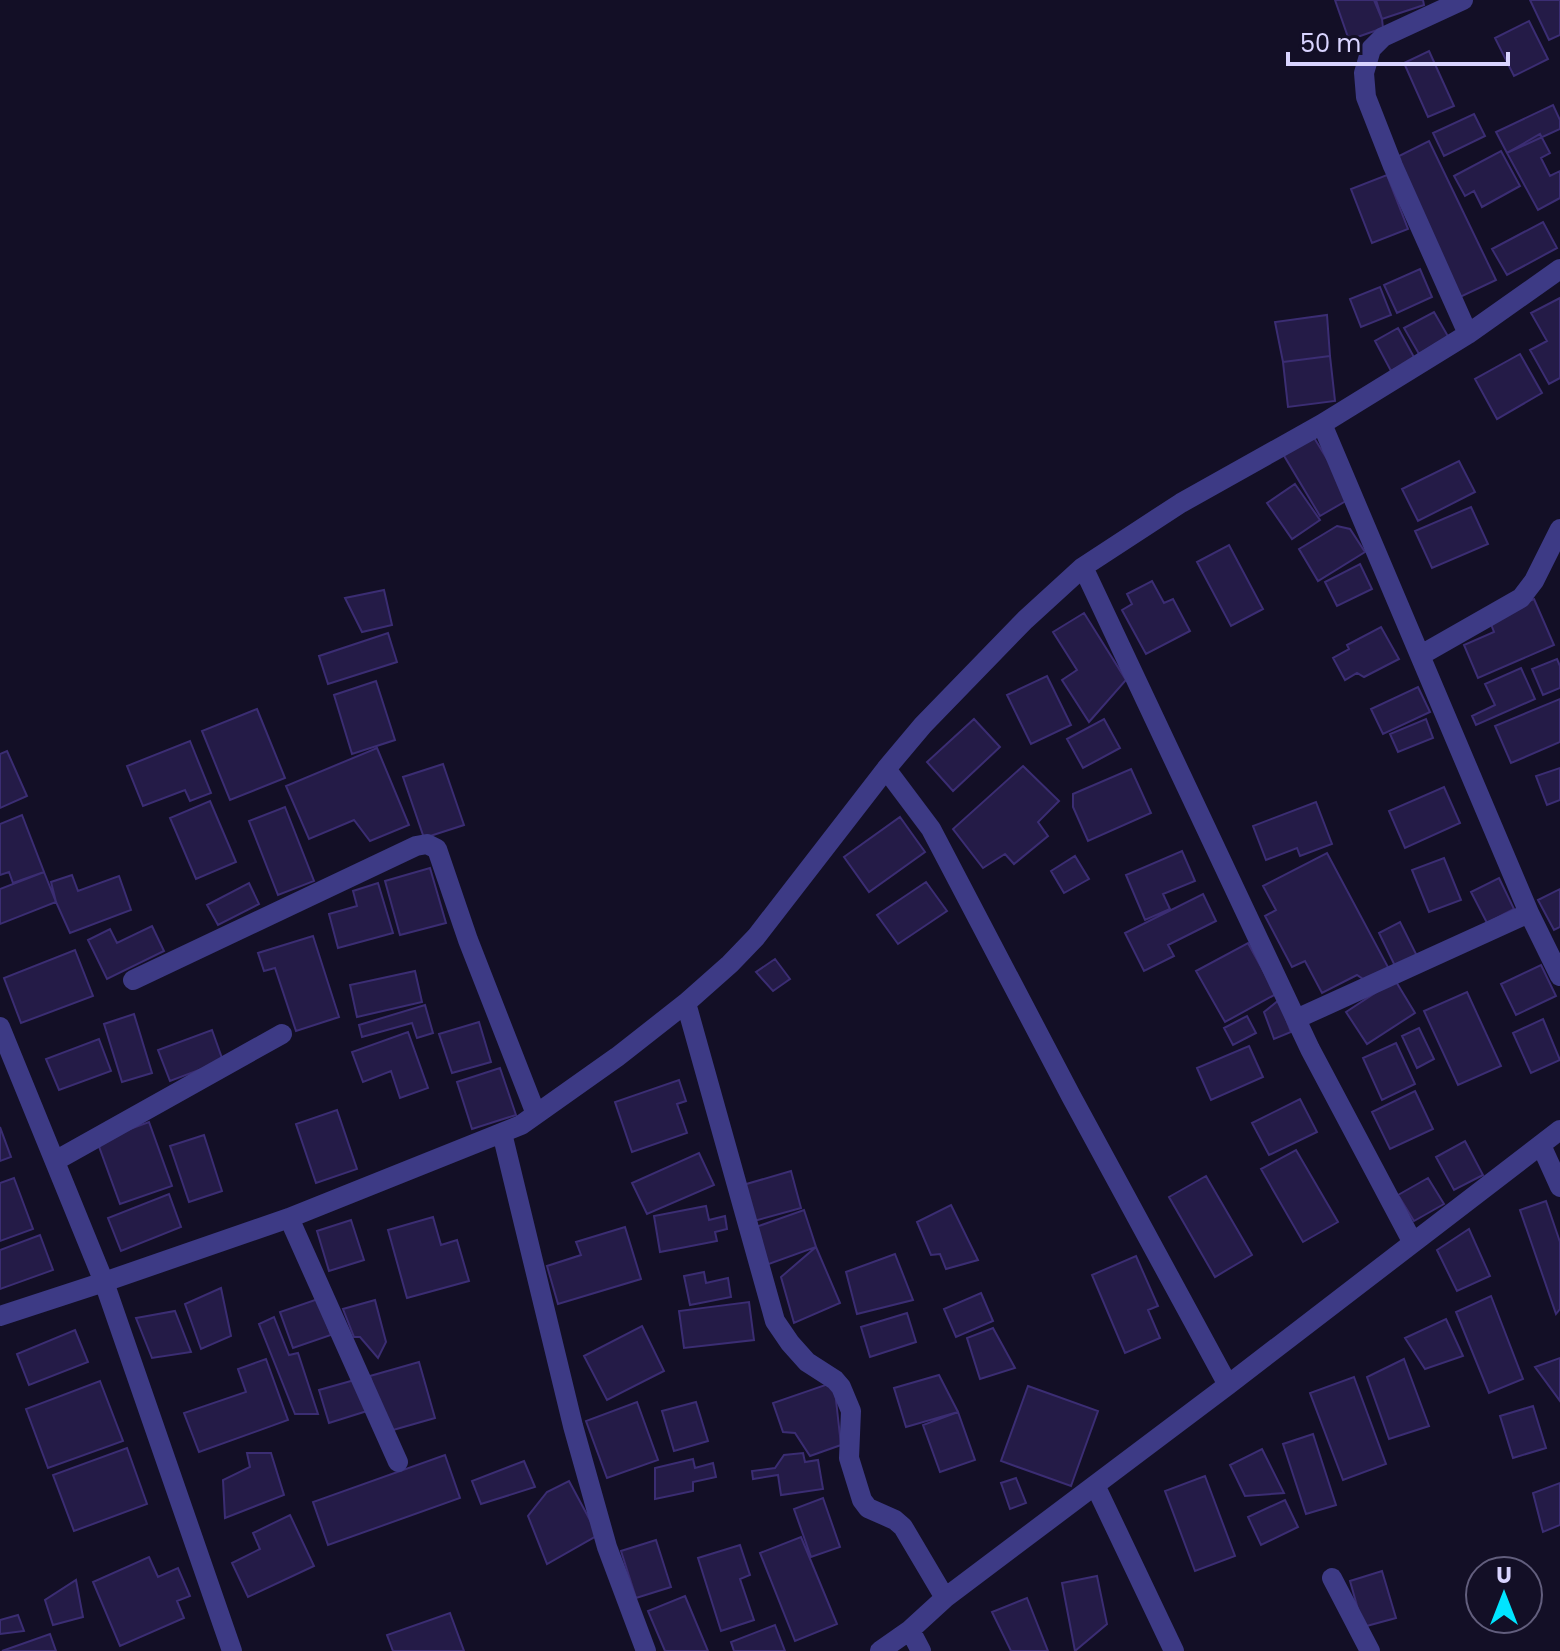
<svg xmlns="http://www.w3.org/2000/svg" width="1560" height="1651" font-family="Poppins,sans-serif">
<style>
.building{fill:#241b47;stroke:#3b2d73;stroke-width:2}
.lines{fill:none;stroke-linecap:round;stroke-linejoin:round}
.minor{stroke:#3d3a85;stroke-width:20}
</style>
<rect width="100%" height="100%" fill="#130f26"/>
<path class="building" d="M1335 0H1374L1382 19 1383 28 1349 40Z
M1376 0H1423L1424 5 1382 19Z
M1530 0H1560V35L1549 40Z
M1529 21 1548 59 1514 76 1495 38Z
M1429 51 1454 106 1428 117 1404 63Z
M1553 105 1560 120V129L1507 153 1496 132Z
M1474 114 1485 136 1444 156 1433 133Z
M1540 134 1550 153 1541 158 1550 176 1560 171V198L1538 210 1507 153Z
M1429 141 1496 280 1458 298 1391 160Z
M1501 151 1520 186 1482 207 1474 191 1465 196 1454 176Z
M1387 175 1408 229 1372 243 1351 189Z
M1543 222 1557 248 1507 275 1492 249Z
M1420 269 1432 297 1397 313 1384 285Z
M1380 287 1391 315 1361 327 1350 299Z
M1560 298V378L1549 384 1530 350 1547 341 1531 313Z
M1434 312 1449 338 1419 354 1404 328Z
M1327 315 1330 356 1283 362 1275 322Z
M1398 328 1415 359 1391 371 1375 341Z
M1520 354 1542 393 1497 419 1475 379Z
M1330 356 1335 401 1288 407 1283 362Z
M1313 436 1351 498 1320 516 1283 454Z
M1459 461 1475 492 1418 521 1402 489Z
M1295 484 1320 520 1292 539 1267 503Z
M1471 507 1488 544 1432 568 1415 531Z
M1337 526 1350 529 1365 552 1318 581 1299 549Z
M1229 545 1263 609 1231 626 1197 562Z
M1360 564 1372 589 1337 606 1325 582Z
M1152 581 1164 603 1173 599 1190 631 1146 654 1122 610 1132 604 1127 594Z
M384 590 392 625 362 632 345 598Z
M1534 599 1554 645 1478 678 1464 645 1494 632 1489 619Z
M1084 613 1126 680 1089 722 1062 680 1077 670 1053 632Z
M1381 627 1399 659 1364 677 1357 673 1345 680 1333 658 1349 649 1347 645Z
M388 633 397 662 328 684 319 656Z
M1557 659 1560 666V688L1543 695 1532 669Z
M1521 668 1535 699 1476 725 1472 716 1495 705 1485 684Z
M1047 676 1071 725 1031 744 1007 695Z
M376 681 395 740 352 754 334 695Z
M1418 687 1430 712 1383 734 1371 709Z
M1560 699V742L1511 763 1495 726Z
M257 709 285 778 230 800 202 731Z
M974 719 1000 747 953 791 927 762Z
M1104 719 1120 748 1083 768 1067 739Z
M1426 719 1433 738 1398 752 1390 734Z
M190 741 211 793 190 801 185 790 143 806 127 766Z
M377 748 409 825 370 841 354 820 309 839 286 786Z
M7 751 27 796 0 808V754Z
M443 764 464 825 424 838 403 777Z
M1023 766 1059 801 1038 822 1048 836 1014 864 1005 854 983 868 953 829Z
M1560 768V800L1547 805 1536 776Z
M1131 769 1151 813 1088 841 1073 807V794Z
M1444 787 1460 823 1405 848 1389 811Z
M210 801 236 862 196 879 170 818Z
M1316 802 1332 844 1300 856 1297 848 1266 860 1253 826Z
M285 807 314 881 278 895 249 821Z
M22 815 44 872 13 883 9 872 0 875V824Z
M900 817 925 852 869 892 844 857Z
M1182 851 1195 881 1163 894 1170 909 1145 920 1126 875Z
M1327 853 1389 969 1366 981 1357 975 1322 993 1305 961 1292 967 1265 916 1276 910 1263 886Z
M1075 856 1089 879 1064 893 1051 871Z
M1444 858 1461 900 1429 912 1412 870Z
M430 868 446 923 400 935 385 881Z
M44 872 56 902 0 924V889Z
M72 875 78 891 119 876 131 910 70 933 56 902 51 882Z
M1499 878 1514 909 1487 923 1471 892Z
M926 882 947 911 898 944 877 915Z
M249 883 259 904 218 925 207 905Z
M378 883 393 933 338 948 329 914 357 906 353 891Z
M1560 889V927L1554 930 1538 900Z
M1203 894 1216 921 1168 945 1174 956 1144 971 1125 933Z
M1400 922 1417 956 1395 966 1379 933Z
M152 926 164 951 107 979 88 940 110 929 117 943Z
M313 936 339 1017 296 1031 275 968 264 971 258 953Z
M1248 943 1276 994 1225 1022 1196 971Z
M75 950 93 996 21 1023 4 978Z
M775 959 790 979 773 991 756 972Z
M1541 965 1556 996 1516 1015 1501 984Z
M415 971 422 1002 357 1017 350 985Z
M1395 980 1415 1013 1367 1044 1346 1012Z
M1467 992 1501 1066 1458 1085 1424 1011Z
M1279 1000 1291 1032 1274 1039 1264 1012Z
M425 1005 433 1033 417 1038 412 1023 362 1037 359 1025Z
M134 1014 152 1073 122 1082 104 1024Z
M1247 1016 1256 1033 1233 1045 1224 1028Z
M1543 1019 1560 1060 1531 1073 1513 1033Z
M479 1022 491 1062 452 1073 439 1034Z
M1419 1028 1434 1059 1417 1068 1402 1036Z
M212 1030 223 1061 170 1081 158 1050Z
M408 1032 428 1088 400 1098 391 1071 363 1082 352 1052Z
M99 1039 111 1071 59 1090 46 1059Z
M1396 1043 1415 1084 1382 1100 1363 1058Z
M1249 1046 1263 1077 1211 1100 1197 1068Z
M500 1068 516 1115 472 1129 457 1082Z
M679 1080 686 1101 677 1104 687 1133 632 1152 615 1102Z
M1415 1091 1433 1129 1390 1149 1372 1112Z
M1300 1099 1317 1132 1269 1155 1252 1123Z
M337 1110 357 1169 316 1183 296 1124Z
M149 1122 172 1186 120 1204 97 1141Z
M0 1127 11 1157 0 1161Z
M204 1135 222 1191 189 1202 170 1146Z
M1465 1141 1483 1175 1454 1190 1436 1157Z
M1296 1150 1338 1222 1303 1242 1261 1169Z
M699 1153 714 1185 647 1214 632 1183Z
M791 1171 801 1208 754 1221 743 1185Z
M1206 1176 1252 1255 1215 1277 1169 1197Z
M14 1178 33 1229 0 1241V1183Z
M1428 1178 1444 1204 1414 1221 1398 1195Z
M169 1194 181 1227 121 1251 108 1218Z
M1546 1201 1560 1242V1309L1556 1314 1520 1210Z
M951 1205 978 1260 946 1269 940 1254 931 1255 917 1222Z
M706 1206 709 1220 725 1216 727 1229 715 1232 717 1241 660 1252 654 1216Z
M804 1210 816 1247 766 1265 753 1228Z
M433 1217 441 1245 457 1240 469 1281 407 1298 388 1230Z
M351 1220 364 1260 329 1271 317 1231Z
M625 1227 641 1279 558 1304 547 1266 581 1255 576 1242Z
M1469 1229 1490 1276 1457 1291 1437 1250Z
M40 1235 53 1270 0 1289V1250Z
M816 1247 840 1303 794 1323 781 1277Z
M895 1254 913 1300 857 1314 846 1272Z
M1136 1256 1158 1306 1148 1310 1160 1338 1125 1353 1092 1275Z
M704 1272 706 1283 728 1278 731 1297 690 1305 684 1276Z
M221 1288 231 1336 201 1349 185 1304Z
M981 1293 993 1321 956 1337 944 1309Z
M1491 1296 1523 1379 1489 1393 1456 1312Z
M318 1299 331 1335 293 1348 280 1312Z
M375 1300 386 1342 378 1358 360 1337H354L343 1309Z
M749 1302 754 1340 684 1348 679 1311Z
M175 1311 191 1352 152 1358 136 1318Z
M907 1313 916 1342 870 1357 861 1327Z
M274 1317 289 1355 298 1353 318 1414H295L259 1324Z
M1446 1319 1463 1356 1425 1369 1405 1338Z
M642 1326 664 1371 607 1400 584 1356Z
M993 1328 1015 1368 980 1379 967 1338Z
M75 1330 88 1362 29 1385 17 1354Z
M1560 1358V1401L1535 1367Z
M266 1359 288 1420 199 1452 184 1413 246 1392 238 1369Z
M1404 1359 1429 1426 1389 1439 1367 1377Z
M419 1362 435 1418 386 1432 370 1376Z
M939 1375 958 1412 906 1427 894 1388Z
M1354 1377 1386 1464 1343 1480 1310 1393Z
M358 1379 367 1411 329 1423 319 1390Z
M100 1381 123 1441 48 1468 26 1409Z
M834 1382 841 1445 810 1456 795 1433 783 1432 773 1403Z
M1028 1386 1098 1411 1071 1486 1001 1461Z
M637 1402 658 1460 607 1478 586 1421Z
M696 1402 708 1441 674 1451 662 1411Z
M1533 1406 1546 1448 1513 1458 1500 1416Z
M958 1412 975 1460 940 1472 923 1425Z
M1313 1434 1336 1505 1306 1514 1283 1444Z
M127 1448 147 1504 74 1531 53 1475Z
M1262 1449 1284 1493 1245 1496 1230 1465Z
M247 1453H271L284 1495 225 1518 223 1480 250 1467Z
M803 1453 805 1462 818 1460 823 1489 781 1495 778 1475 753 1479 752 1471 775 1468 784 1455Z
M445 1455 460 1498 328 1545 313 1502Z
M693 1459 695 1468 713 1463 716 1477 693 1482V1491L655 1499V1468Z
M524 1461 535 1487 481 1504 472 1481Z
M1205 1476 1235 1556 1195 1571 1165 1491Z
M1016 1478 1026 1503 1010 1509 1001 1483Z
M569 1481 598 1535 547 1564 528 1516 547 1492Z
M1560 1483V1525L1543 1532 1533 1493Z
M823 1498 840 1547 811 1557 794 1509Z
M1285 1500 1298 1527 1261 1545 1248 1517Z
M290 1515 314 1566 248 1597 232 1563 260 1549 253 1533Z
M801 1537 837 1624 795 1641 760 1553Z
M656 1540 671 1587 636 1598 621 1551Z
M740 1545 750 1575 740 1579 754 1620 721 1631 698 1558Z
M149 1557 158 1577 178 1568 190 1596 177 1601 184 1618 120 1646 93 1582Z
M1382 1571 1396 1618 1363 1627 1350 1581Z
M1097 1576 1107 1624 1075 1651 1062 1583Z
M76 1580 83 1617 53 1625 45 1600Z
M685 1596 708 1651H665L648 1611Z
M1027 1598 1048 1651H1011L992 1612Z
M450 1613 464 1651H393L387 1635Z
M18 1615 24 1631 0 1634V1620Z
M775 1625 785 1651H734L731 1642Z
M50 1634 56 1651H2Z"/>
<g class="lines">
<path class="minor" d="M1463 0 1383 37 1371 49 1364 73 1366 97 1393 166 1468 334
M1322 424 1529 913 1560 976
M1083 567 1310 1049 1413 1243
M1421 655 1521 598 1534 581 1560 529
M886 769 931 829 1071 1096 1228 1385
M133 980 416 846 427 844 437 849 468 940 536 1114
M686 1003 775 1321 790 1343 807 1362 835 1380 841 1387 851 1411 849 1458 862 1500 868 1508 895 1520 903 1527 945 1598
M1296 1019 1529 913
M0 1027 104 1282 232 1651
M502 1133 573 1426 607 1547 646 1651
M1541 1145 1560 1187
M55 1161 282 1034
M289 1218 398 1462
M0 1316 104 1282 289 1218 521 1125 617 1057 686 1003 730 964 756 937 886 769 923 725 1025 620 1083 567 1181 503 1322 424 1468 334 1560 269
M1095 1485 1174 1651
M1332 1578 1370 1651
M910 1630 921 1651
M880 1651 910 1630 945 1598 1228 1385 1560 1130"/>
</g>
<g transform="translate(1504 1595)"><circle r="38" fill="#130f26" stroke="#625e7d" stroke-width="2"/>
<path d="M0-6L14 30L0 20L-14 30Z" fill="#00e5ff"/>
<text y="-12" font-size="22" font-weight="bold" text-anchor="middle" fill="#d9d4ff">U</text>
</g>
<path d="M1288 52v12h220v-12" fill="none" stroke="#d9d4ff" stroke-width="4"/>
<text x="1300" y="52" font-size="24" fill="#d9d4ff" stroke="#130f26" stroke-width="6" paint-order="stroke">50 m</text>
</svg>
